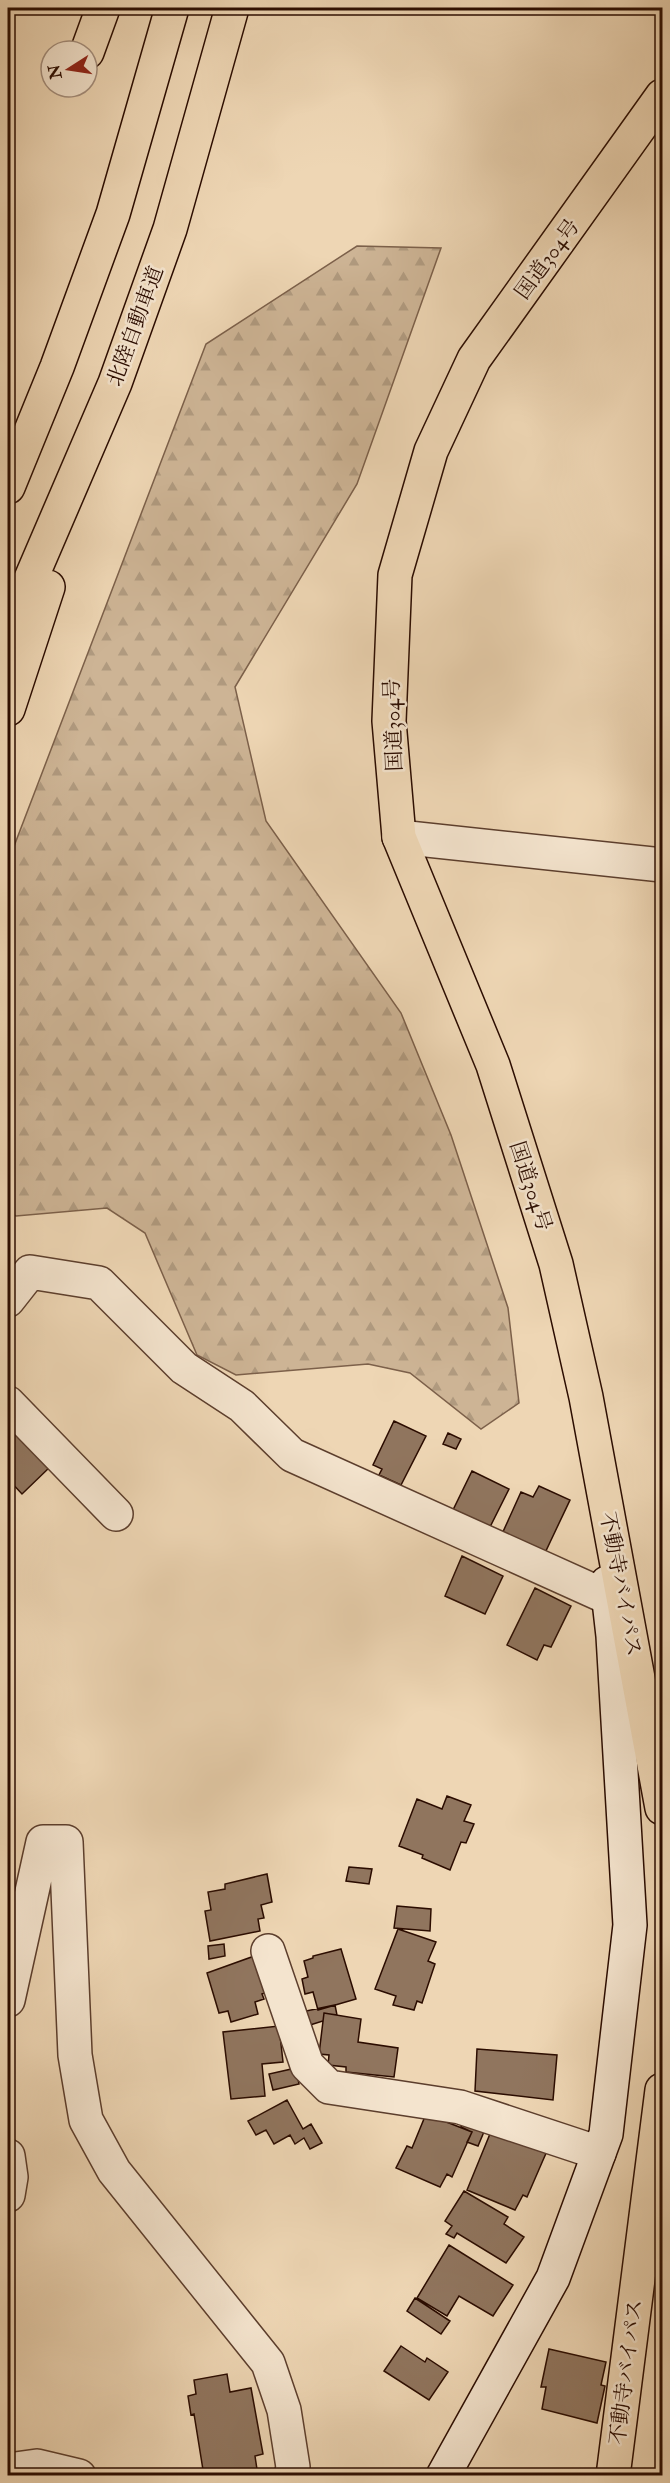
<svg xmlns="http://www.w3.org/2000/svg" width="670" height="2483" font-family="'IM FELL Double Pica','Noto Serif JP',serif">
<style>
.forest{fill:url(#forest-firs);stroke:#7c604a;stroke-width:1.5}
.building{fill:#90755e;stroke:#2b0c00;stroke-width:1.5}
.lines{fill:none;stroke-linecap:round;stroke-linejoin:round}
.street-casing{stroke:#5c3e2d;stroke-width:36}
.secondary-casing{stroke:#2b0c00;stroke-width:36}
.highway-casing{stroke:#2b0c00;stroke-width:36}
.street{stroke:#f4e4ce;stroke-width:33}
.secondary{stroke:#f4e4ce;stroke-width:33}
.highway{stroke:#eed6b4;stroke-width:33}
.labels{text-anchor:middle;stroke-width:5;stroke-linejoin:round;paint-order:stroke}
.street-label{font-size:21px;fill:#2b0c00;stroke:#f4e4ce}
</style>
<defs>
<pattern id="forest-firs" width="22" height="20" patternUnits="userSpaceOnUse" patternTransform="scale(1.5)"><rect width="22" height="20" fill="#cdb495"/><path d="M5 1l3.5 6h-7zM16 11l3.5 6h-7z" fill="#b09a7f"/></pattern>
</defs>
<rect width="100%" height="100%" fill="#eed6b4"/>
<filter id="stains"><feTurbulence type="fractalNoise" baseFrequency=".00333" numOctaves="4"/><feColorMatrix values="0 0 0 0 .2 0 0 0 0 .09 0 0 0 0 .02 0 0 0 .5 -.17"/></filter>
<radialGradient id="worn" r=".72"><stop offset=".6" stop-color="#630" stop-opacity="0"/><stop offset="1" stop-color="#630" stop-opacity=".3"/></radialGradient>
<path class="forest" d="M357 246 441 248 357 484 235 687 266 821 401 1013 451 1135 508 1308 519 1403 481 1429 410 1373 368 1364 236 1375 197 1355 145 1233 107 1208 16 1216 8 1210V862L206 344Z"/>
<path class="building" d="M8 1418 52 1465 22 1494 8 1479Z
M394 1421 426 1436 401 1485 379 1475 382 1469 373 1465Z
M448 1433 461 1439 456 1449 443 1444Z
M472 1471 509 1489 489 1529 453 1510Z
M539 1486 570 1500 544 1555 502 1534 521 1492 533 1497Z
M462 1556 503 1576 485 1614 445 1596Z
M535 1588 571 1606 551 1647 544 1645 537 1660 507 1645Z
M447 1796 471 1805 464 1821 474 1824 466 1843 461 1842 450 1870 422 1858 423 1855 399 1846 417 1799 442 1809Z
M349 1867 372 1869 369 1884 346 1881Z
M267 1874 272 1902 261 1905 264 1918 258 1919 260 1931 210 1941 205 1911 211 1910 208 1892 225 1889V1884Z
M397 1906 431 1909 430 1931 394 1928Z
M398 1929 436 1942 428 1961 435 1964 422 2003 417 2001 414 2010 393 2005 396 1996 375 1989Z
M224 1944 225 1956 209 1959 208 1946Z
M341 1949 356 1999 318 2010 313 1992 305 1994 302 1979 308 1977 304 1961 313 1958V1956Z
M257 1955 270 1991 262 1994 264 1999 255 2002 258 2014 231 2022 228 2011 219 2013 207 1973Z
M335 2005 337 2015 324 2013 323 2021 310 2025 306 2011Z
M324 2013 361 2019 358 2042 398 2048 394 2077 346 2072V2067L328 2065 329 2055 319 2054Z
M279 2026 283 2062 262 2064 265 2096 231 2099 223 2032Z
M477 2049 557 2055 553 2100 475 2091Z
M296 2068 299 2084 273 2090 269 2074Z
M287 2100 303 2129 311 2124 322 2143 310 2149 304 2138 295 2144 290 2135 274 2144 266 2130 256 2135 248 2121Z
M426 2114 472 2132 452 2177 447 2174 440 2187 396 2168 407 2146 412 2148Z
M465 2119 486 2127 478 2146 467 2142 472 2132 461 2127Z
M492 2129 547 2151 527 2197 523 2195 515 2210 467 2190Z
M464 2191 508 2217 504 2224 524 2237 506 2263 457 2233 454 2238 446 2234 452 2226 445 2221Z
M449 2245 513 2285 493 2316 459 2296 447 2316 417 2298Z
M415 2298 450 2321 441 2334 407 2311Z
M401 2346 425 2362 427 2358 448 2372 429 2400 384 2371Z
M549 2349 606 2362 601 2385 605 2386 597 2423 542 2409 546 2387H541Z
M227 2374 230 2392 251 2388 263 2454 255 2456 258 2476H204L194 2414 191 2415 188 2396 196 2394 194 2380Z"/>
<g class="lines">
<g class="street-casing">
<path id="street" d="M399 837 662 865
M8 1300 30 1272 99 1283 184 1368 242 1406 292 1455 609 1598
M8 1403 116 1514
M268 1951 307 2065 329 2087 460 2107 599 2153
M8 2000 43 1842H66L75 2055 86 2120 114 2171 268 2363 284 2410 293 2467 291 2476
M8 2156 11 2177 8 2195
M8 2470 37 2466 79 2476"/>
</g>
<g class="secondary-casing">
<path id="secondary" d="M443 2476 553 2278 606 2134 630 1925 613 1636 607 1583"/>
</g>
<g class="highway-casing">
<path id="highway" d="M87 52 103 8
M662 96 474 359 431 451 395 575 389 721 399 837 493 1065 556 1264 586 1397 662 1808
M8 487 57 367 113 214 172 8
M8 632 115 383 170 229 232 8
M8 709 48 587
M613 2476 662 2090"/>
</g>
<use href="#street" class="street"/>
<use href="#secondary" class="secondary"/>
<use href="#highway" class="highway"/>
</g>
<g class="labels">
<g class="street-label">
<text transform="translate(547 259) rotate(-54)" y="7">国道304号</text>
<text transform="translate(135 326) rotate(-70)" y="7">北陸自動車道</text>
<text transform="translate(393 725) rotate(-92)" y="7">国道304号</text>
<text transform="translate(531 1186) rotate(72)" y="7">国道304号</text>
<text transform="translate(621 1584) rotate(79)" y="7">不動寺バイパス</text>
<text transform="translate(626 2372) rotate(-83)" y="7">不動寺バイパス</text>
</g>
</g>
<rect width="670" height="2483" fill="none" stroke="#eed6b4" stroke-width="30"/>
<rect x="9" y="9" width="652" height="2465" fill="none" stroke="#2b0c00" stroke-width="3"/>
<rect x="15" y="15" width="640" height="2453" fill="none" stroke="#2b0c00" stroke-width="1.5"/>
<g transform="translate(69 69) rotate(258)"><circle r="28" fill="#f4e4ce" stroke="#a48e7c" stroke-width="1.5"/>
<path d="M0-4.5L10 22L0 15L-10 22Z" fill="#8f2418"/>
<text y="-9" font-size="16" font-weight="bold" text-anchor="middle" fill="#2b0c00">N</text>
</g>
<rect width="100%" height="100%" filter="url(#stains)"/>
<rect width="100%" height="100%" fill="url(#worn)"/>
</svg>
